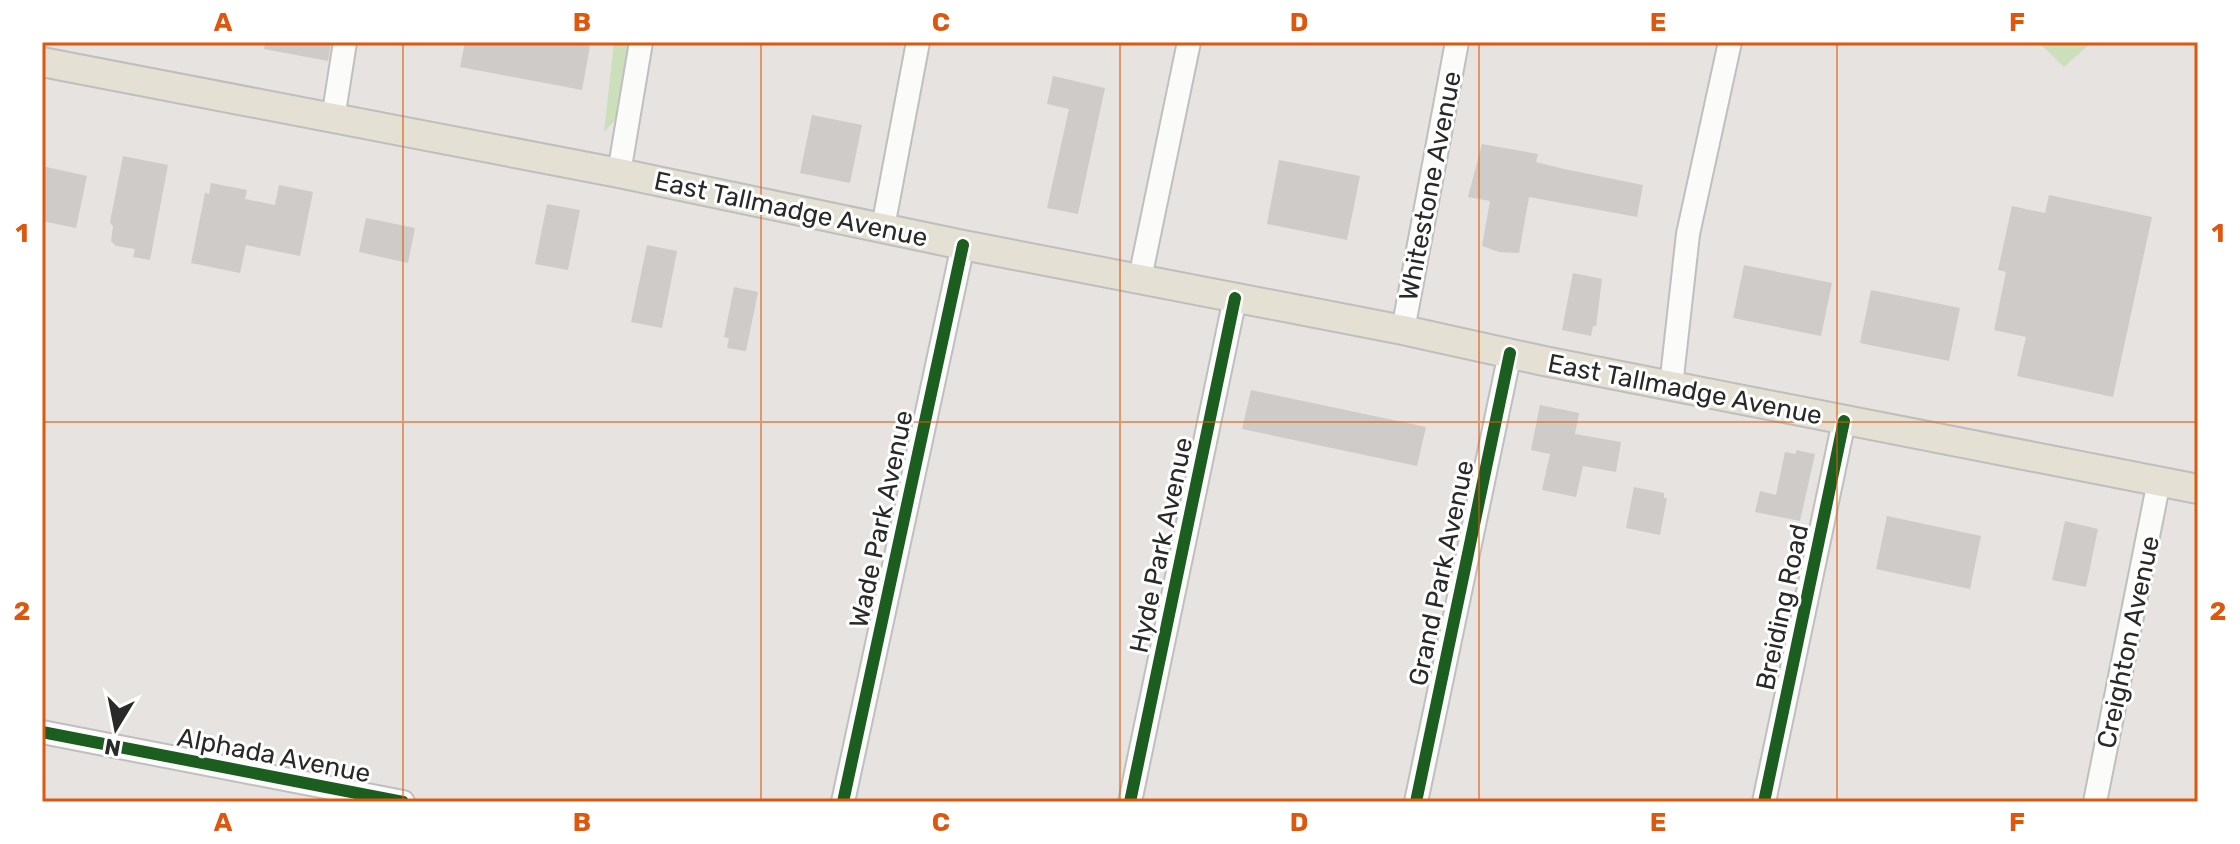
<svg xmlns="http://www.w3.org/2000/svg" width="2240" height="844" font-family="Rubik,sans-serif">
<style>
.green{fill:#ccdfbb}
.building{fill:#cecbc9}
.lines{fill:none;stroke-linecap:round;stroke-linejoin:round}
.minor-casing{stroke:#c0bfc0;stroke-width:26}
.major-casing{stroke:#bfbebd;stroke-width:32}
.minor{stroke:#fbfbfa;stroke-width:22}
.major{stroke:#e4e0d4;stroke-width:28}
.cycleway-casing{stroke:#fff;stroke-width:17}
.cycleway{stroke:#1b5e20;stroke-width:12}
.grid{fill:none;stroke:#de570d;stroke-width:2;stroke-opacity:0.55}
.labels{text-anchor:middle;stroke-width:6;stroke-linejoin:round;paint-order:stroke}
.street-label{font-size:26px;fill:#292929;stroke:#fff}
.neatline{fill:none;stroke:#de570d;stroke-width:3}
.grid-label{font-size:26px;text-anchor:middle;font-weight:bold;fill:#de570d}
</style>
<rect width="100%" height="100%" fill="#e6e3e0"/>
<path class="green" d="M614 42H634L626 108 604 132Z
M2038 42H2092L2064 67Z"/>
<path class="building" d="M265 42H331L328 61 264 49Z
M465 42H568L590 46 582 90 460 67Z
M1053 76 1105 88 1078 214 1047 208 1069 109 1047 104Z
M812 115 862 125 850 183 800 173Z
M1482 144 1538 154 1536 162 1564 169 1643 185 1637 217 1529 197 1519 253 1499 252 1482 246 1490 201 1468 197Z
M123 156 168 165 150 260 133 257 135 249 116 246 111 241 113 227 110 222Z
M1279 160 1360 176 1347 240 1267 224Z
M42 166 87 176 76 228 42 221Z
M211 183 247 190 245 199 275 205 279 185 313 192 300 256 246 245 240 273 191 263 205 193 209 194Z
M2049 195 2152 217 2113 397 2017 376 2026 337 1994 330 2006 272 1998 270 2012 206 2045 213Z
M547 204 580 210 568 270 535 264Z
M366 218 415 228 408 263 359 252Z
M647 245 677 251 662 328 631 322Z
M1744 265 1832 283 1821 336 1733 318Z
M1573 273 1602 279 1596 326H1593L1591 336 1562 330Z
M734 287 758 292 746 351 727 348 729 338 724 337Z
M1871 290 1960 308 1949 361 1860 343Z
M1251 390 1426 427 1417 466 1242 429Z
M1540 405 1579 413 1575 434 1621 442 1616 472 1583 466 1576 497 1542 490 1550 454 1531 450Z
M1796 450 1815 454 1800 521 1755 512 1760 491 1776 495 1785 452 1796 454Z
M1634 487 1664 493V498H1667L1660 535 1626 528Z
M1887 516 1981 536 1970 589 1876 569Z
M2065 521 2098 529 2086 587 2052 580Z"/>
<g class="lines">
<g class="minor-casing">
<path id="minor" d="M333 119 345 42
M619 173 641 42
M883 227 918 42
M1140 278 1189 42
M1403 330 1457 42
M1671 386 1688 234 1730 42
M42 732 403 802
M843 802 963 245
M1130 802 1235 298
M1416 802 1510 353
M1764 802 1844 421
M2095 802 2159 481"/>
</g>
<g class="major-casing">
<path id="major" d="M42 62 619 173 963 245 1403 330 1544 361 2198 489"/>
</g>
<use href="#minor" class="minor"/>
<use href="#major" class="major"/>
<g class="cycleway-casing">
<path id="cycleway" d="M42 732 403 802
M843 802 963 245
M1130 802 1235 298
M1416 802 1510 353
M1764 802 1844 421"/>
</g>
<use href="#cycleway" class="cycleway"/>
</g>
<path class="grid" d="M403 42V802M761 42V802M1120 42V802M1479 42V802M1837 42V802M42 422H2198"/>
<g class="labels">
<g class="street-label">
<text transform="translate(1430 186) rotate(-79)" y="9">Whitestone Avenue</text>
<text transform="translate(791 209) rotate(12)" y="9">East Tallmadge Avenue</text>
<text transform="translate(1685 389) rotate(11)" y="9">East Tallmadge Avenue</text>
<text transform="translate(881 519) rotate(-78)" y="9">Wade Park Avenue</text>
<text transform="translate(1161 545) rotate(-78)" y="9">Hyde Park Avenue</text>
<text transform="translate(1441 573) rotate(-78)" y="9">Grand Park Avenue</text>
<text transform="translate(1782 607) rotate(-78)" y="9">Breiding Road</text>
<text transform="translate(2128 642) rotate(-78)" y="9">Creighton Avenue</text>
<text transform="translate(274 755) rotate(11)" y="9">Alphada Avenue</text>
</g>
</g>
<rect width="2240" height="844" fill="none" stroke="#ffffff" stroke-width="88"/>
<g transform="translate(116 728) rotate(190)" stroke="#ffffff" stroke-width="6" paint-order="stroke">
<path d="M0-6L14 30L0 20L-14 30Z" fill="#292929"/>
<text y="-12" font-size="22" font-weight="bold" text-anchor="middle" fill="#292929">N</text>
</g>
<rect x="44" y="44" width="2152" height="756" class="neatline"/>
<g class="grid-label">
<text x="223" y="31">A</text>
<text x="582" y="31">B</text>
<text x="941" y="31">C</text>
<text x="1299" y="31">D</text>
<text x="1658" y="31">E</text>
<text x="2017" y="31">F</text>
<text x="22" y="242">1</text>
<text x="2218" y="242">1</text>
<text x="22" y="620">2</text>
<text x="2218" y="620">2</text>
<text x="223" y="831">A</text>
<text x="582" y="831">B</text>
<text x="941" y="831">C</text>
<text x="1299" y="831">D</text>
<text x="1658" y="831">E</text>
<text x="2017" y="831">F</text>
</g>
</svg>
